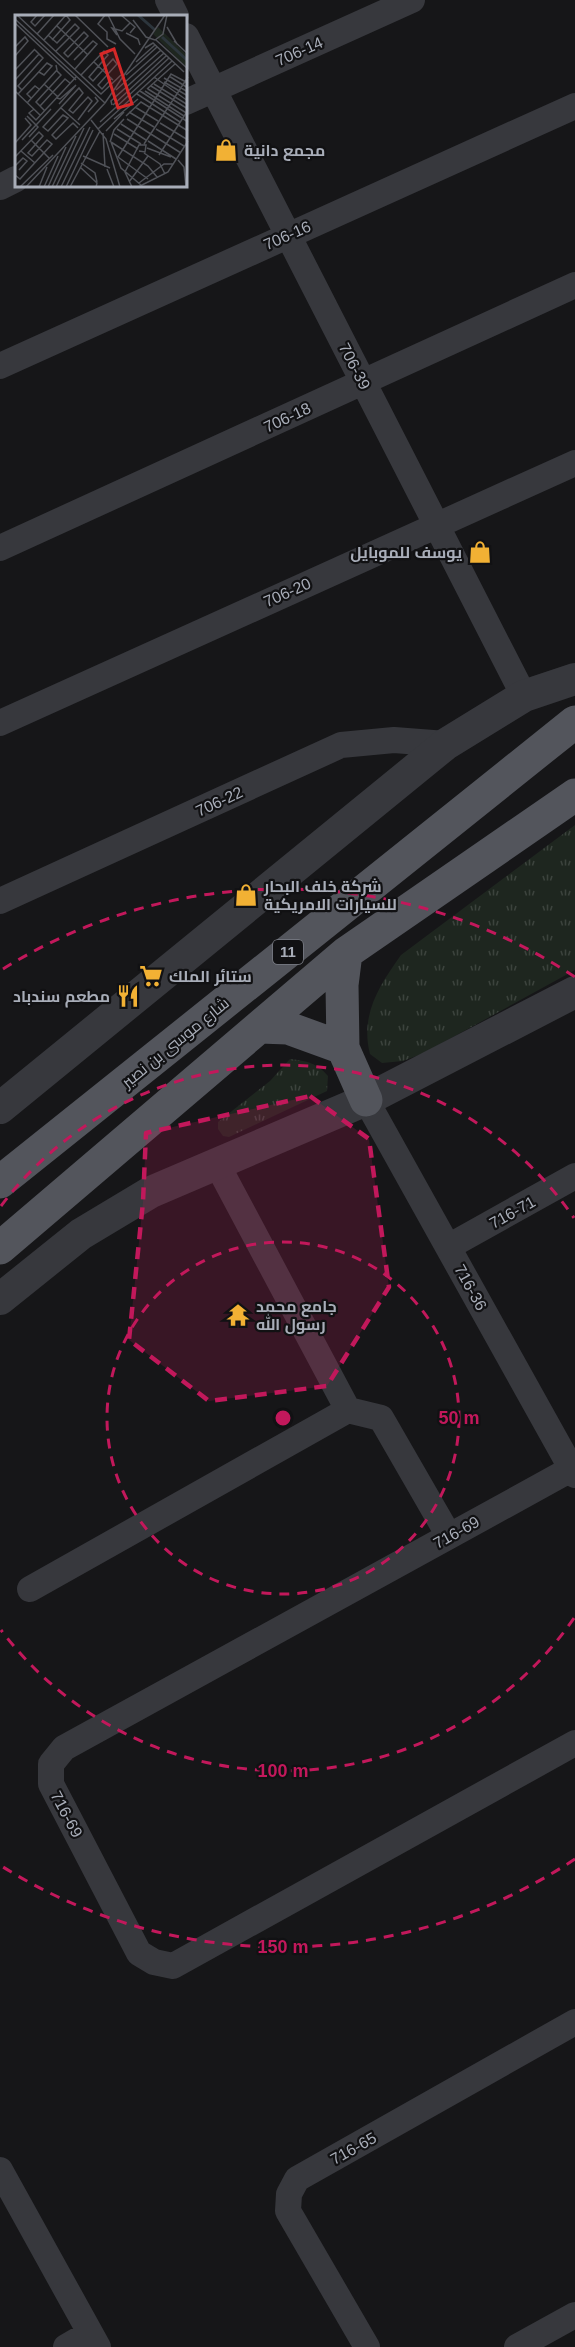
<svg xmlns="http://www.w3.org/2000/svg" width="575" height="2347" font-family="Helvetica,Cairo,sans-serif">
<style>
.grass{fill:url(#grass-tufts)}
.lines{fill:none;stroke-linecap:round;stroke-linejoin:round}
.minor{stroke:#37383d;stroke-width:26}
.tertiary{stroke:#37383d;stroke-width:32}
.primary{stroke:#53555c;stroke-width:33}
.marked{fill:#c2185b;fill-opacity:0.2;stroke:#c2185b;stroke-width:4.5;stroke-dasharray:12 8;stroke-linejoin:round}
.ring{fill:none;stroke:#c2185b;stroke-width:3;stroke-dasharray:10 8}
.labels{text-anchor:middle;stroke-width:4.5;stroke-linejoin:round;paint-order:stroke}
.shield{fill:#111113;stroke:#7b7e86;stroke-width:1.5}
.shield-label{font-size:15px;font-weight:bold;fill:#a8adb8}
.street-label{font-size:16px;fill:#a8adb8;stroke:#111113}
.poi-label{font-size:16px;font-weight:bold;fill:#a8adb8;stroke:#111113;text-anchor:start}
.inset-river{fill:none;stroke:#2c353c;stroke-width:3}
.inset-road{fill:none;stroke:#505258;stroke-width:1.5}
.view{fill:#d62828;fill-opacity:0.15;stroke:#d62828;stroke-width:3}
.inset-edge{fill:none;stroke:#a8adb8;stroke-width:3}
.centre{fill:#c2185b;stroke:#111113;stroke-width:3}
.ring-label{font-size:18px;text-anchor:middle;font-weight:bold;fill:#c2185b;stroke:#111113;stroke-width:4.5;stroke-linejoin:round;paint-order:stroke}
</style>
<defs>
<pattern id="grass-tufts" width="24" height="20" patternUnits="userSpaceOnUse" patternTransform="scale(1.5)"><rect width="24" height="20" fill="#1e261f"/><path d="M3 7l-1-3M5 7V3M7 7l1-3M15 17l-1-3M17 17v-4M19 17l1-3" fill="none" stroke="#3c433d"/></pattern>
</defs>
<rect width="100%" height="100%" fill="#161618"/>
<path class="grass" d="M575 825V970L424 1053 403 1061 382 1063 370 1054C360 1015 379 986 401 955Z
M290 1059C307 1061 317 1063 328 1076L327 1091 229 1137 223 1136 218 1129V1122L270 1081Z"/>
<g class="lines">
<path class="minor" d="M168 0 176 16
M186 36 524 696
M186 102 412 0
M0 187 16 179
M0 366 575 106
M0 548 575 285
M0 723 575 463
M0 901 341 745 394 740 446 744
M366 1100 575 1475
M217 1164 348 1410 381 1418 449 1536
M448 1247 575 1176
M575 1467 64 1748 51 1764V1784L139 1953 154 1962 173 1966 575 1743
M30 1589 348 1410
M0 2170 98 2347
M66 2347 90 2333
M367 2347 288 2211 289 2194 297 2179 575 2022
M517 2347 575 2315"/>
<path class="tertiary" d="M0 1108 446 744 524 696 575 679
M0 1299 81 1234 151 1192 366 1100 575 992"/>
<path class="primary" d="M346 953 342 985 343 1048 366 1100
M260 1027 288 1028 343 1048
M0 1182 575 722
M0 1248 346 953 575 795"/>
</g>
<path class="marked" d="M310 1096 369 1139 389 1287 327 1386 209 1401 129 1340 143 1202 146 1133Z"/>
<g class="ring">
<circle cx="283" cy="1418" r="176"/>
<path d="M574 1618A353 353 0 0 1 1 1630M1 1206A353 353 0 0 1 574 1218"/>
<path d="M575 1859A529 529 0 0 1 3 1867M3 969A529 529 0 0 1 575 977"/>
</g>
<defs>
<g id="shop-bare" transform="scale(1.8)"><path d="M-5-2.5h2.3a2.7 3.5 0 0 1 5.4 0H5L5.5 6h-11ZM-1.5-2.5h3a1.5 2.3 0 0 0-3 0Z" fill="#f2b134" stroke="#111113" stroke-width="2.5" paint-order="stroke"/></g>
<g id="supermarket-bare" transform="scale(1.8)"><path d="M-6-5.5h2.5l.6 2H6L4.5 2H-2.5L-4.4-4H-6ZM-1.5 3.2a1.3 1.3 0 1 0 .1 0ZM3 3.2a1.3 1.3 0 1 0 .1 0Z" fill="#f2b134" stroke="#111113" stroke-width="2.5" paint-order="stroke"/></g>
<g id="restaurant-bare" transform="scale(1.8)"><path d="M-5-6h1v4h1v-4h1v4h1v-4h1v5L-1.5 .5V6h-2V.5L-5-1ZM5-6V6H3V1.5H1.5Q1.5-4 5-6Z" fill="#f2b134" stroke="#111113" stroke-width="2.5" paint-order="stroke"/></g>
<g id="temple-bare" transform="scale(1.8)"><path d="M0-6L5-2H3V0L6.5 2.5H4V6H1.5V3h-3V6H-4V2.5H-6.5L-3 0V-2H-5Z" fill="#f2b134" stroke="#111113" stroke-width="2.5" paint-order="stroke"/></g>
</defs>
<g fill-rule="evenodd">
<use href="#shop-bare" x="226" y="150"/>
<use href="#shop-bare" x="480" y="552"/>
<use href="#shop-bare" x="246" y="895"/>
<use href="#supermarket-bare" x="151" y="976"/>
<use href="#restaurant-bare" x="128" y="996"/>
<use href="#temple-bare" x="238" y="1315"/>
</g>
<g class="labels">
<rect class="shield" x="273" y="940" width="30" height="24" rx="4.5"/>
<g class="shield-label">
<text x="288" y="957">11</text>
</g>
<g class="street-label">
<text transform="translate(299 51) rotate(-24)" y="6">706-14</text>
<text transform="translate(287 235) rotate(-24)" y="6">706-16</text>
<text transform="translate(355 366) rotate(63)" y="6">706-39</text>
<text transform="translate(287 417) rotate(-25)" y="6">706-18</text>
<text transform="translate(287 592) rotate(-24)" y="6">706-20</text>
<text transform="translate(219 801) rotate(-25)" y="6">706-22</text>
<text transform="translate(175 1042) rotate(-39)" y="6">شارع موسى بن نصير</text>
<text transform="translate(512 1212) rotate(-29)" y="6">716-71</text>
<text transform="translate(471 1287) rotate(61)" y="6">716-36</text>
<text transform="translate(456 1532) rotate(-29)" y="6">716-69</text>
<text transform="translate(67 1814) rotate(62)" y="6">716-69</text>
<text transform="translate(353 2148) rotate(-29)" y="6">716-65</text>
</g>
<g class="poi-label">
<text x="244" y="156">مجمع دانية</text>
<text x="462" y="558" text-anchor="end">يوسف للموبايل</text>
<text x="264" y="892">شركة خلف البحار<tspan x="264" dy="18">للسيارات الامريكية</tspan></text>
<text x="169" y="982">ستائر الملك</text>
<text x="110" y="1002" text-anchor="end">مطعم سندباد</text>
<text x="256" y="1312">جامع محمد<tspan x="256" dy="18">رسول الله</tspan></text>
</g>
</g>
<g transform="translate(15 15)">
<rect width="172" height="172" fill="#161618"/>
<path d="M143 12 172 40V53L138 19Z" fill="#1e261f"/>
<path class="inset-river" d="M123 0 140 15M147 22 173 46"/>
<path class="inset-road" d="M2 0 86 79 106 60M22 0 16 7 20 11 30 0M60 0 93 32M90 0 83 9 92 17V24L101 29M93 0 105 24 120 39M106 0 120 12 115 18M0 4 90 88M118 5 131 22 140 25 148 19 152 0M0 8 61 65M42 11 73 40M152 12 162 29M69 17 73 21 53 42 49 38ZM111 18 123 24 125 30M22 19 39 0M33 20 42 28 60 9 64 13 41 36M102 20 97 13 107 16 115 8M29 25 51 0M37 25 55 5 51 0M141 25 173 54M159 26 173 39M0 32 10 22 13 26 0 41M130 33 138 28 169 57M59 45 78 26 82 29 60 54M79 47 98 65M121 47 140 30M0 55 20 34M66 60 89 36 93 40 74 62 78 66 98 44 102 49 83 70 87 74 97 63M111 60 142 32M154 61 173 73M139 62 173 86M149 63 173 77M0 65 24 39M149 67 173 81M29 69 43 82M139 69 173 90M136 71 173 94M132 74 160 49M133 74 173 99M7 75 3 71 28 43 20 35M101 75 146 35M0 76 25 100M125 76 173 107M130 76 169 101M3 79 20 61 32 48 37 51 29 60 24 57M122 79 165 107M16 83 12 79 20 71 24 74M42 83 45 84 61 70 44 89M12 88 42 55 41 50M97 90 96 86 149 38M98 90 151 41M25 91 50 64 55 68M120 92 143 106M46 93 65 110M19 94 14 98 21 105 61 62M30 96 21 87 46 60 42 56M73 97 83 86 80 82M114 97 139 112M12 101 23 112 14 122M111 101 126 87 173 116M99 104 123 84M112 104 166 138M63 105 77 86 73 82 58 98 54 95 68 78 64 73 28 112 33 116 48 100 53 103 37 120 41 124 58 108 63 113M76 105 91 124 105 172M85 107 154 43M145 108 173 125M106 109 131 125M83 114 157 46M102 114 126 129M141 114 169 131M91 116 109 97M88 118 90 152M99 119 123 134M7 125 36 94M16 125 34 143M133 126 161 144M95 127 99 115 109 104M96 127 133 151 142 162M96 127 106 153 126 170M0 128 16 110 10 103M129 129 173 62M132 133 156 142M6 136 20 148M129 138 145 149 150 159M144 140 173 95M68 141 95 153M0 142 24 117 28 121 13 138 17 141 32 125 37 129 5 164 0 160M103 142 156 59 173 68M103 142 133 164M163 145 169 152 171 172M66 148 80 158 82 167M0 151 8 143 12 146 4 155M65 152 82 168 81 172M92 154 99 172M114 167 133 141M124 168 149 149H158M5 172 38 140M11 172 90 88 150 0M24 172 32 152M29 172 43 141M33 172 51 132M37 172 61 121M41 172 69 113M46 172 75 112M51 172 78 115M55 172 85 116M117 172 110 157 124 130H131L130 137 124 136M123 172 153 157 173 126"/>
<path class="view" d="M99 34 117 89 103 93 86 39Z"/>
<rect width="172" height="172" class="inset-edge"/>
</g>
<circle cx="283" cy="1418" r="9" class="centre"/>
<g class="ring-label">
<text x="459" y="1424">50 m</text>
<text x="283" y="1777">100 m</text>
<text x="283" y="1953">150 m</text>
</g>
</svg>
